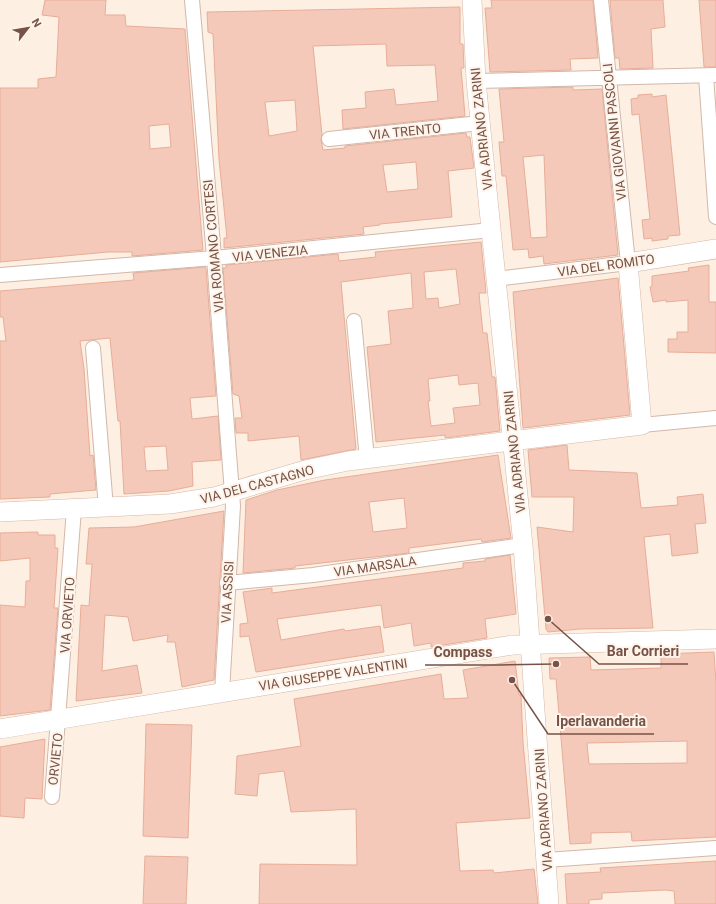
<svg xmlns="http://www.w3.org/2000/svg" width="716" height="904" font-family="Roboto,sans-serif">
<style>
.building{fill:#f4c9b9;stroke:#e8ad98;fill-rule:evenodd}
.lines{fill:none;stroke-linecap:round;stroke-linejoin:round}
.street-casing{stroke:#d1b8ab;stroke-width:16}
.secondary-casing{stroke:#d5b7a8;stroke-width:20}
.street{stroke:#fff;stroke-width:14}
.secondary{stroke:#fff;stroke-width:19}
.labels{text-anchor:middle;stroke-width:4;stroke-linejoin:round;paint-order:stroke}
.street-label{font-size:13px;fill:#775247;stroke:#fff4ea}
.leader{fill:none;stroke:#775247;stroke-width:1.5}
.callout-dot{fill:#775247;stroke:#fff4ea;stroke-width:1.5}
.callout-label{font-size:14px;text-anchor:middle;font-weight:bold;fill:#775247;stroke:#fff4ea;stroke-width:4;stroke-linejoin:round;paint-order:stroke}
</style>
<rect width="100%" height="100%" fill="#fdf0e3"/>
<path class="building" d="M45 0H106L105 15H125L126 26 185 29 203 250 132 256V252H108L0 262V88H38V79L56 77 59 17 42 15ZM169 124 171 147 150 149 149 126Z
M491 0H593L598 58 570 59 571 70 490 72 485 8H492Z
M610 0H663L665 27 651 29 653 68 620 69 619 58H615Z
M699 0H716V67H704Z
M460 7V44H463L464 68H461L465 116 343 129 342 110 366 108 365 92 394 89 396 105 438 101 435 65 387 66 386 44 313 46 322 135 321 140 323 150 345 148V146L466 133 467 137H470L474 168 448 171 452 217 380 224V225L363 227 364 234 224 248V238H227L219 159 213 34 208 32 207 12ZM295 100 297 131 269 136 265 102ZM416 162 418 189 387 192 383 165Z
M573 87V90L602 89 618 255 544 264 543 256 529 258 528 249 513 250 506 176H502L499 142H504L499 89ZM544 155 547 237 531 238 523 157Z
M652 94V97L666 95 680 235 668 236V239L652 241V238L644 239 642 220 650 219 639 114 632 115 631 99 638 98V95Z
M481 242 486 293H479L480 304 483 333H487L492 377H495L500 431 445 438V435L376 442 367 347 391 344 388 311 413 308 411 273 341 282 356 449 301 460 299 436 248 441V433H236L235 418H242L239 396 233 394 223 268H226V265L338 254 339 261 376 257 375 252ZM456 269 460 304 439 308 438 298 426 299 424 272ZM458 375 459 385 478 383 480 405 453 408 455 423 431 426 428 401H430L428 379Z
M709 265V302H716V353L668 352V339H677V332H688V300L666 302V300L653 302 650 287 652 286V276L689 271 688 268Z
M205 267 206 269 216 396 190 398 192 419 218 416 221 460 192 462 193 486 169 491 124 494 120 421H118L110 338 80 341 84 369 90 456 93 455 96 490 50 494V497L0 499V341H6L3 317H0V291L134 280 133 273ZM166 446 168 470 146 471 144 447Z
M618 278 630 415 523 428 513 292Z
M567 445 569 470 637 473 641 508 678 505 677 497 703 494 706 523 695 524 698 553 672 556 670 534 644 537 653 628 580 629 548 632 546 629 537 527 573 532 574 497H532L528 450Z
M498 455 511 538 482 542 481 539 409 548V553L295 566V568L243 573 246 500 277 490 325 480ZM404 498 407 528 373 532 369 502Z
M224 511 214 680 182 687 175 642H167L168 635 133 641 128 617 105 615 102 671 137 665 142 693 76 701 81 605 89 606 92 564H86L89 528 134 527Z
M38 532V535H55V548H58L54 608H58L50 710 0 716V605L25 607 26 581H30V558L0 561V533Z
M510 555 516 614 485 619 487 638 431 647V643L414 646 411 623 384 628 381 605 277 619 281 640 344 629 345 631 380 626 384 652 256 672 249 636 240 637V624L248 623 243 592 272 588V593L463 568V563L485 561V559Z
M714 652 716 683V837L632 841 631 832 591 833V843L570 844 556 679H550L549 658 590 657 591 670 661 668V654ZM687 741V763L589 764 587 743Z
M515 661 519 695H521L523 742 530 818 456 823 460 871 493 870 494 873 534 869 538 904H259L260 864 357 865 356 809 291 812 284 771 259 774 257 796 235 794 237 756 301 746 294 699 441 674 444 699 468 698 463 670Z
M146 724 192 725 188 838 143 836Z
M45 739 42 799 25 798 24 818 0 816V747Z
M145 856 188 857 186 904H143Z
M716 861V904H675L674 891 665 890 602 893V899L589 900V904H567L565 874 601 872 600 868Z"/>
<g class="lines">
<g class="street-casing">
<path id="street" d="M192 0 213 245 233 506 222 692
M706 76 716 217
M476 81 716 75
M329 139 480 123
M0 275 214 258 491 230
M496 279 628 263 601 0
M354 321 367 459
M93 348 106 508
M642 425 716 418
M227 583 313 575 523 545
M52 797 74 509
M546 860 716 848"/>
</g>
<g class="secondary-casing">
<path id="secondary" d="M472 0 476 81 523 545 549 904
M0 512 170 504 214 497 305 470 348 461 642 425 628 263 716 249
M0 729 513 645 716 639"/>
</g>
<use href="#street" class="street"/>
<use href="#secondary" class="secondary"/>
</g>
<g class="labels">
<g class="street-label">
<text transform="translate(481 129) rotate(-96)" y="5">VIA ADRIANO ZARINI</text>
<text transform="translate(405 131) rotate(-6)" y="5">VIA TRENTO</text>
<text transform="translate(614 132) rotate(-96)" y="5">VIA GIOVANNI PASCOLI</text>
<text transform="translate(213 246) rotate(-95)" y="5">VIA ROMANO CORTESI</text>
<text transform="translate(270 253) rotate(-6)" y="5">VIA VENEZIA</text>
<text transform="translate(606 265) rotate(-8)" y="5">VIA DEL ROMITO</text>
<text transform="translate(514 452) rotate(-96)" y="5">VIA ADRIANO ZARINI</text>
<text transform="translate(257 484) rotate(-15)" y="5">VIA DEL CASTAGNO</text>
<text transform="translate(375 566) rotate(-8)" y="5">VIA MARSALA</text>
<text transform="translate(227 592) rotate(-87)" y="5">VIA ASSISI</text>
<text transform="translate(67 615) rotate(-86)" y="5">VIA ORVIETO</text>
<text transform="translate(333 674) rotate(-9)" y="5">VIA GIUSEPPE VALENTINI</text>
<text transform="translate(55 759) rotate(-84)" y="5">ORVIETO</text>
<text transform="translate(543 810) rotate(-94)" y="5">VIA ADRIANO ZARINI</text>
</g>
</g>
<path class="leader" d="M548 619L599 664H688M556 664L500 665H425M512 680L548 734H654"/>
<g class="callout-dot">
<circle cx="548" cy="619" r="4"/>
<circle cx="556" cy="664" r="4"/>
<circle cx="512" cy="680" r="4"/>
</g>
<g class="callout-label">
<text x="643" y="656">Bar Corrieri</text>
<text x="463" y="657">Compass</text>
<text x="601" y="726">Iperlavanderia</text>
</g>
<g transform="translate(28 28) rotate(59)" stroke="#fff4ea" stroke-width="3" paint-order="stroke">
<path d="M0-3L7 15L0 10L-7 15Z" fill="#775247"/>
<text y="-6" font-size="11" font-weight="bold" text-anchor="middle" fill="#775247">N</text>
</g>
</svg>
